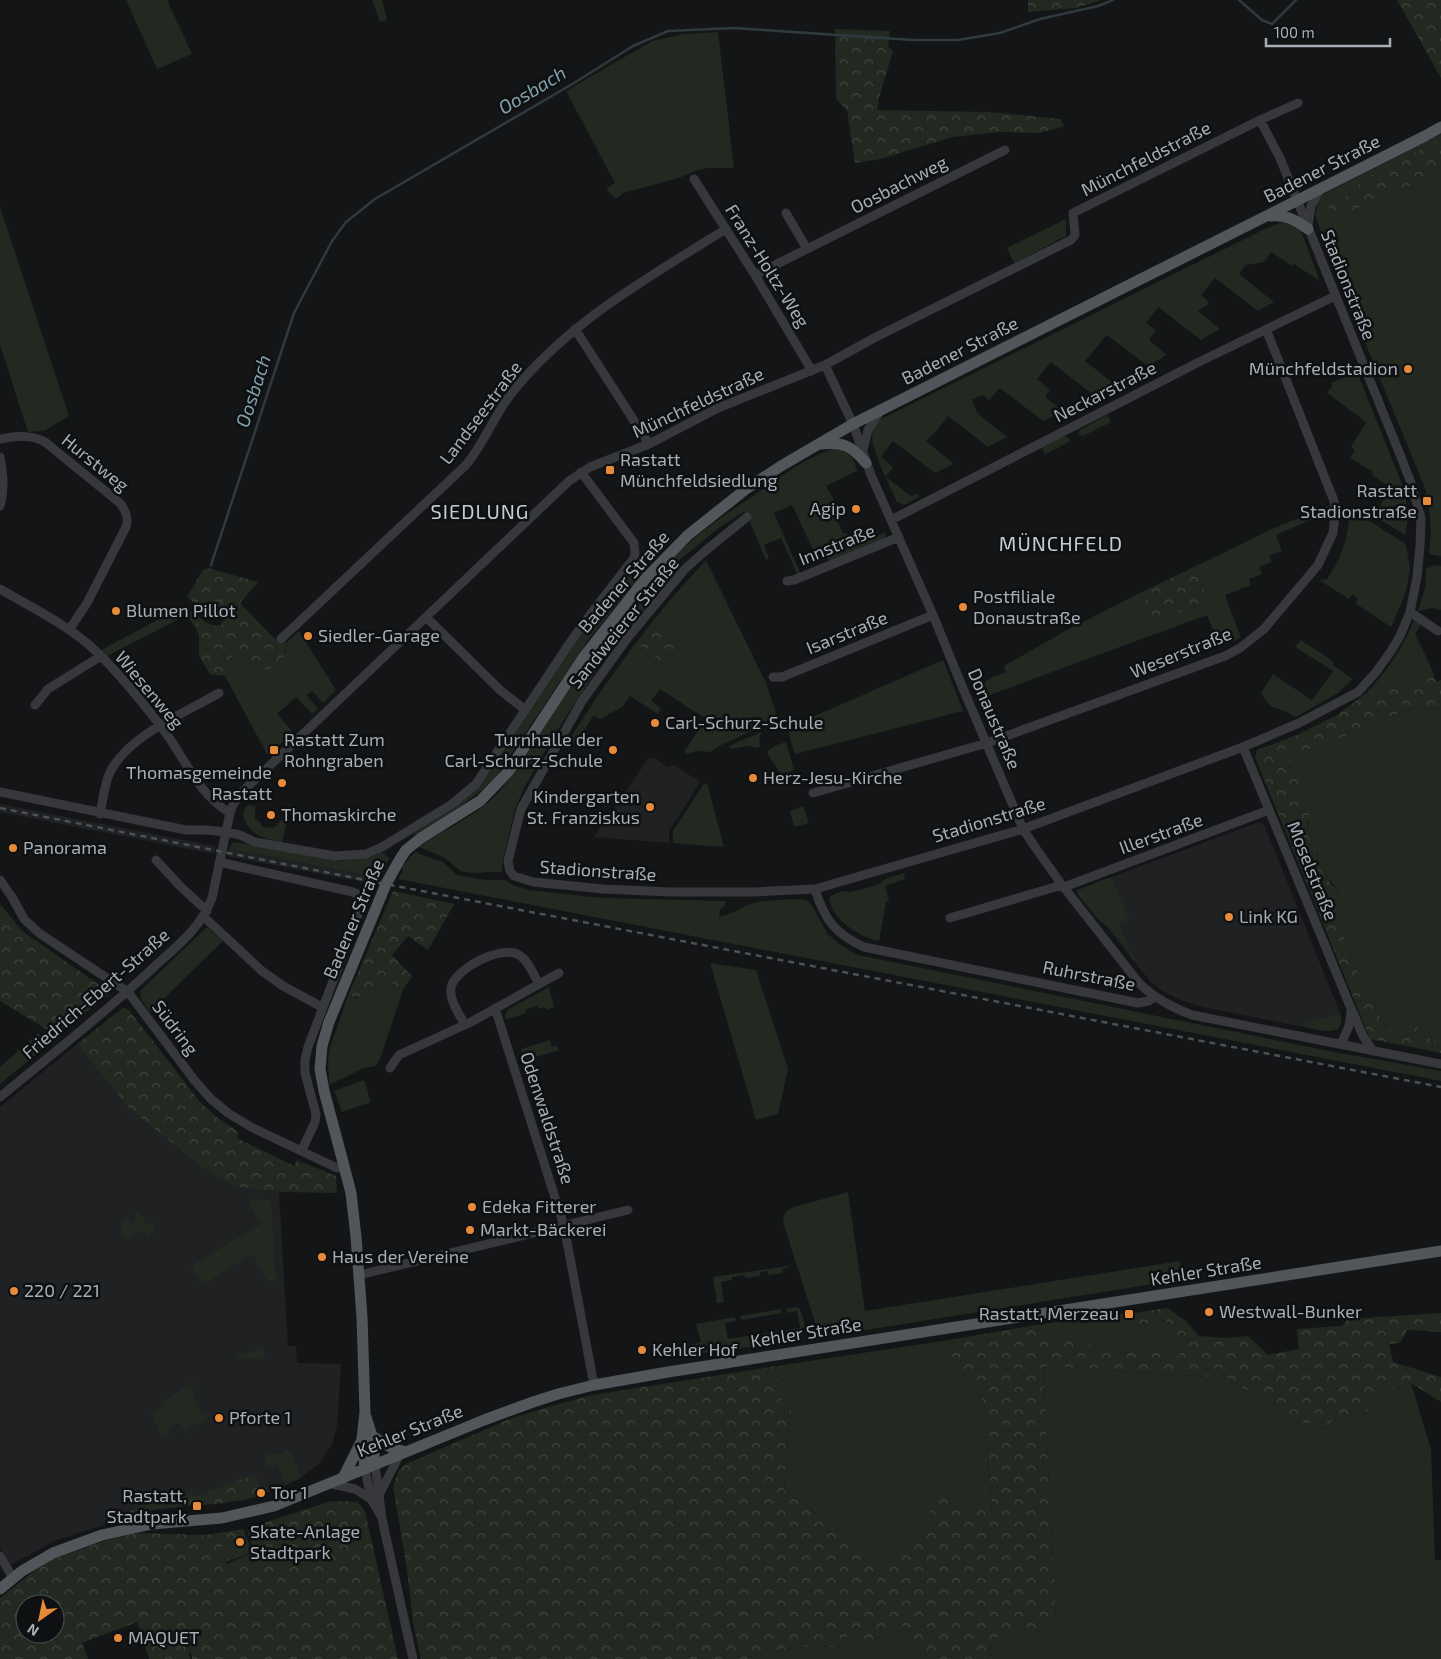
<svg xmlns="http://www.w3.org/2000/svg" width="1441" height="1659" font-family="'Exo 2',sans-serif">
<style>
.built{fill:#202123}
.green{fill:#212921}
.forest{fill:url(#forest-crowns);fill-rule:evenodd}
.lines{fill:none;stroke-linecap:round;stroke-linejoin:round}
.stream{stroke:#2e3a3e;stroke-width:2.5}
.minor{stroke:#36383b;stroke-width:9}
.major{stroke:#52555a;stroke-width:11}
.rail{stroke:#4d5054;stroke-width:2.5;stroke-dasharray:6 5;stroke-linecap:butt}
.poi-dot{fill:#e78b3b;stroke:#0f1011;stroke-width:2}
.labels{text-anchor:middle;stroke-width:5;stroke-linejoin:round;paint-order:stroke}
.street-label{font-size:18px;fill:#a7aeb6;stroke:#0f1011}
.poi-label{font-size:18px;fill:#a7aeb6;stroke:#0f1011;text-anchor:start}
.water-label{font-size:19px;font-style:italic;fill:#80a2af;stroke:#0f1011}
.quarter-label{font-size:20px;letter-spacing:1px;fill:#c8ccd2;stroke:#0f1011}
</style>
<defs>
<pattern id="forest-crowns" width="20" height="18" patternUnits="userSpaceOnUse" patternTransform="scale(1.25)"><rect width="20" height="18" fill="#212921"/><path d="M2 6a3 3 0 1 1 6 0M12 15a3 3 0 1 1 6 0" fill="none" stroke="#3e463f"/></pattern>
</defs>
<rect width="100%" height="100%" fill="#141516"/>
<path class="built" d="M654 758 667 767 674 765 700 782 669 831V843L594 837 648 759Z
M0 804 215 846 214 854 0 812Z
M1259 822 1264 824 1340 1013 1305 1023 1304 1027 1203 1007 1180 1000 1164 992 1149 980 1108 928 1099 921 1077 894V890Z
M229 849 381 878 379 885 227 856Z
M77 1044 129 1108 239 1187 279 1192 288 1346H296L297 1363 341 1364 337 1426 332 1444 320 1463 302 1477 275 1490 247 1499 155 1510 126 1518 57 1540 10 1565 0 1548V1107Z"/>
<path class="green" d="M126 0H167L192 54 157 69Z
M372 0H382L387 20 380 22Z
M718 32 734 168H707L695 171 679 178 623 193 616 199 606 189 615 183 566 91 652 41 684 34Z
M1441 134V556L1429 554C1432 531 1431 510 1425 488L1335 270 1315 215 1318 201 1324 194Z
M0 207 69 416 44 431 28 432 0 345Z
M1066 219V236L1014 263 1007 248Z
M1282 222H1289L1300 228 1320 281 1294 264 1292 266 1271 252 1264 262 1246 265 1239 274 1274 302 1258 311 1215 278 1201 295 1207 300 1209 304 1198 311 1220 329 1201 340 1158 307 1146 323 1156 330 1149 340 1167 355 1148 366 1107 335 1085 361 1113 383 1091 393 1051 362 1037 379 1050 390 1045 397 1063 411 1043 421 1000 388 989 400 983 395 972 400 978 414 1007 437 988 447 948 416 937 430 926 441 954 464 935 473 893 441 881 457 893 467 886 477 911 496 917 493 919 497 904 505 897 502C890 486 872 452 872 436 872 429 877 424 881 419L1267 228Z
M1357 372 1402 484C1407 505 1410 513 1405 535L1374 516 1391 488 1372 475 1373 472 1350 458 1355 450 1351 447 1366 422 1327 393 1332 386 1331 383Z
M1107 415 1111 422 1083 436 1078 434 1080 430Z
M1064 436 1069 438V442L1045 454 1042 448Z
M834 449C849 449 854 458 857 471L826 486 834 500 831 506 843 533 848 534 854 546 886 532 885 538 829 561 825 553 816 556 792 505 774 513 800 573 797 574 781 538 764 545 769 558 766 560 745 511 720 527 676 563 664 575 663 585 600 665 553 737 524 788 515 809 503 859 502 872 470 873 460 871 445 858 419 847C444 829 475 817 497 794 522 768 538 733 558 704 595 649 634 592 683 548 705 528 729 512 753 496 776 480 807 456 834 449Z
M1328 506 1329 512 1276 535 1282 551 1269 556 1272 562 1259 567 1262 574 1249 579 1251 585 1225 595 1241 638 1220 647 1207 615 979 699C979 682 991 676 1006 673L1004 666 1067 630 1142 592 1153 622 1208 602 1196 566 1272 529Z
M1349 508 1406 544 1410 569 1406 592 1391 627 1355 603 1358 598 1352 594 1349 599 1319 580 1327 579C1342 557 1350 534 1349 508Z
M640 556 649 565 589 639 497 775C474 800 444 817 415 835L414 833 450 810 481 785 581 634 633 567Z
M706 560 766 683 778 719 717 747 711 752 697 751 687 754 684 752 706 719 660 689 651 701 661 708 658 714 630 696 622 707 600 719 594 715 575 744 569 740C609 676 654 615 706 560Z
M1434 565 1441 566V610L1432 608 1418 611 1425 588 1426 569Z
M178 609C188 609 194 612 201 618L197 620 196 629 187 615 107 656 101 650Z
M1414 620 1421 625 1415 634 1430 665 1408 686 1365 694C1386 673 1403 648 1414 620Z
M299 631 336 690 323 703 312 691 307 695 318 709 312 714 296 697 277 714 293 732 268 756 225 676 235 649 239 651 246 661 285 654 287 642Z
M1301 640 1334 662 1333 665 1353 679 1338 693 1296 717 1285 711 1270 706 1261 693 1273 674 1312 700 1333 671 1295 647Z
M943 660 963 711 795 754 787 728Z
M1424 707 1438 710 1441 708V1041H1432L1407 1033 1406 1037 1401 1036 1385 1027 1381 1022 1376 1003 1362 985 1335 911 1338 890 1321 870 1314 844 1309 837 1307 830 1309 823 1288 756 1367 729 1406 710Z
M761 732C758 738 761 743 759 748L747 746 730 749 729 746Z
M786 742 794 770 780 775C777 766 768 757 767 751L777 745Z
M707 783 724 847 673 843V831L703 785Z
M291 803 282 843C275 840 265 839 258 835 248 829 237 814 248 805L255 806V819L259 821 263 827 273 828 283 819 284 811Z
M803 806 809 823 794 827 790 811Z
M235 842 340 861 371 857 382 852 389 858 381 878 229 849 232 843Z
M416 851 420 854 443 862 457 875 485 880H505L513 885 529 890 602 898 725 901 726 904 720 910 719 917C733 914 746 904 759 902 766 900 800 898 806 900 814 903 822 927 829 935 838 944 848 950 858 955L1334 1052 1441 1071V1081L398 879 403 871 402 866Z
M904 873 905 879 885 886 889 900 886 902 879 941C860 937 828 918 830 896L842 891 850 892 877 885 887 878Z
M1108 878H1111L1114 882 1129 920 1119 924 1131 953 1136 959 1133 961 1124 946 1108 926 1100 921 1078 894 1079 890Z
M207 927 223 941 150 1012 141 999 140 991Z
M710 963 756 970 788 1069 778 1114 756 1120Z
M381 980 387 981 403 990 381 1056 376 1066 364 1068 329 1085 328 1060 330 1047 348 996 357 998 375 988Z
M549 987 554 1007 546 1010 545 1007 539 1009 537 1006 525 1010 526 1013 506 1020 505 1016 507 1010Z
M1340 1013C1349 1039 1317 1030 1304 1027L1305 1023Z
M38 1033 49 1044 0 1084V1067Z
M550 1040 552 1047 557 1046 559 1050 524 1061 521 1049Z
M364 1080 371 1102 342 1112 334 1091Z
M848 1192 865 1311 1180 1261 1184 1279 823 1337 819 1335 783 1222C784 1213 786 1210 794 1207Z
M253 1199 271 1200 276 1280 273 1283 268 1281 252 1254 202 1285 191 1266 261 1224 248 1202Z
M140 1211 147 1225 153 1223 154 1231 148 1237 144 1230 126 1240 120 1229 122 1227 120 1222 128 1218 131 1224 137 1221 134 1214Z
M788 1266 789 1268 782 1269 783 1273 768 1275 767 1271 760 1272V1276L745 1278V1275L732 1277V1280L721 1282 724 1302 717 1303 713 1277Z
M796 1307 800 1309C804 1322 810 1333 796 1341L687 1355 684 1346 701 1342 696 1324 735 1317 736 1321 725 1323 728 1339 800 1328 797 1311 787 1313 786 1309Z
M781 1309 782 1313 741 1320 740 1316Z
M1133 1313V1320L1137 1325 1166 1320 1181 1342 1179 1356 1137 1347 1127 1354 1024 1327 1101 1315Z
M949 1340 953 1360 984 1402 992 1513 934 1530 883 1563 784 1490 787 1432 792 1413 781 1399 776 1366Z
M264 1347 265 1359H237V1356Z
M1043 1366 1228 1378 1235 1385 1269 1399 1285 1412 1312 1423 1324 1430 1333 1420 1368 1411 1377 1392 1411 1383 1431 1449 1435 1560H1441V1659H991L990 1639 1046 1630 1056 1620Z
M193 1382 194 1384 191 1386 194 1392 192 1393 202 1416 207 1413 210 1416 186 1431 189 1435 187 1436 179 1422 168 1428 170 1433 162 1438 151 1413 163 1406 161 1403Z
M285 1449 290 1451 302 1477 286 1485 277 1464 267 1468 264 1456 269 1453 283 1455Z
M246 1536 252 1551 244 1556 232 1560 223 1556 217 1549Z
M900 1624 929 1659H749L752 1655 809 1646 837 1647 850 1633 869 1644Z"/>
<path class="forest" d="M1028 0H1102L1076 8 1028 12Z
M1397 0H1441V78Z
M835 29 890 31 888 47 893 51 879 98 877 110 990 112 1060 119 1064 126 1040 133 999 132 953 137 880 159 855 163 847 110 836 99Z
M1441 139V172L1338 216H1332L1328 211 1330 203 1352 194 1356 187 1366 178Z
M1196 566 1208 602 1153 622 1142 592Z
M208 568 258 582 240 603 277 641 281 644 287 642 282 664C268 671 258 673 246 661 242 657 241 652 235 650L225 676 210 674 199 656V635L196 629 197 620 201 618C208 624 212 627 221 625L223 620 221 616 203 609 187 597 203 570Z
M661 621 679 644 668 666 640 646Z
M1430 665 1436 682 1441 680V708L1438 710 1424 707 1406 710 1367 729 1289 756 1309 814 1307 830 1309 837 1314 844 1321 870 1332 885 1338 890 1335 911 1362 985 1376 1003 1381 1022 1385 1027 1401 1036 1405 1037 1407 1033 1404 1028 1406 1022 1413 1024 1432 1041H1441V1053L1370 1039 1255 757 1257 750 1297 735 1337 715 1365 694 1408 686Z
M393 891 454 904 428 950 408 936 392 955 412 976 403 990 387 981 382 980C372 991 364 1000 348 996Z
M0 904 22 931 111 993 56 1035 0 1001Z
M123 1008 128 1009 200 1102 218 1118 239 1132 237 1138 294 1166 297 1160 336 1176 337 1193 279 1192 239 1187 210 1173 129 1108 77 1044Z
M1167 1308 1187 1322 1199 1336 1224 1338 1248 1336 1268 1355 1299 1349 1297 1329 1342 1326 1348 1319 1441 1313V1332L1407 1330 1400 1343 1389 1344 1393 1362 1441 1377V1402L1411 1383 1377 1392 1368 1411 1333 1420 1324 1430 1312 1423H1302L1285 1412 1269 1399 1235 1385 1228 1378 1043 1366 1056 1620 1047 1630 990 1639 991 1659H929L900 1624 869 1644 850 1633 837 1647 809 1646 752 1655 749 1659H421L413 1623 407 1570 393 1486 399 1470 406 1464 507 1420 551 1406 592 1395 776 1366 781 1399 792 1413 787 1432 784 1490 883 1563 933 1530 931 1510 944 1496 992 1512 984 1402 953 1360 949 1340 1024 1327 1127 1354 1137 1347 1179 1356 1181 1342 1166 1320 1137 1325 1133 1320V1313Z
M255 1474 263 1495C229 1505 193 1505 158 1509 145 1511 133 1518 119 1518L159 1494 167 1506 192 1492 195 1497Z
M331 1501 358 1502 365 1511 398 1659H192L191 1652H189L190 1659H149L137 1622 82 1643 88 1659H0V1598L34 1571 54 1559 107 1540 137 1533 205 1535 244 1529 246 1536 217 1549 223 1556 232 1560 224 1563 227 1564 254 1552 247 1531 254 1526ZM25 1604H55V1634H25Z"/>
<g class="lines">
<path class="stream" d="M1239 0 1262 20 1272 24 1296 0
M211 565 294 313 332 241 346 222 375 199 574 83 633 46 668 31 734 28 913 40H958L1000 33 1040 19 1098 6 1113 0"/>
<path class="minor" d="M694 179 755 275 812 371
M786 213 807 249
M1308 226 1311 206 1320 190
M755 275 1005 150
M575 329 649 444
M825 365 853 424 871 475 933 615 964 691 1023 829 1037 850 1062 885 1139 983C1154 998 1171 1007 1192 1015L1441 1064
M0 439C16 436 30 434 45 442L120 503C126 511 129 518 126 527L87 603 69 630
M863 450 868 430 881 410
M0 457C3 474 5 488 0 506
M747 517 704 552 684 570 629 636 582 701 521 809 508 861 510 871 514 876 533 882 603 889 670 892H754L815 889 1023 829 1243 747 1299 723 1358 692 1376 672 1391 651 1400 636 1410 612 1417 577 1420 546 1421 518 1411 483 1401 457 1280 158 1260 120
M891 520 1199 362 1335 296
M787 581 794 580 899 537
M0 589C29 606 62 622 88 644 112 665 139 698 159 724 184 754 195 792 230 813
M1410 612 1438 631
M426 617 500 690 524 709
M281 639 466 465C484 443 494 416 511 394 568 322 649 277 726 229
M773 677H782L933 615
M35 705 48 689 101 656
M1243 747 1350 1006 1363 1036 1373 1051
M0 792 186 830H206L226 832 240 835 255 842 335 856 366 854 382 847 452 804 476 784 569 644 589 616 634 558 635 554 634 543 581 472
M813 793 987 743 1225 656 1240 648 1264 629 1318 565 1333 533 1335 515 1334 501 1266 329
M100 814C103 800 104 785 110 772 129 735 185 713 219 693
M156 860 181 887 207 911
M219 862 353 892 362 897 361 907 308 1047 305 1060V1073L316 1114 315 1122 302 1150
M0 880 12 897 24 919 39 933 128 992 195 1081 211 1099 228 1113 251 1127 337 1168 345 1166
M1064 887 1269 810
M815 889C824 919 835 934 864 947L1138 1003 1148 1001 1155 997
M204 917 262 971 283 986 322 1007
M950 918 1062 885
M495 1008 564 1226 594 1385
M465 1025C460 1015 449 1000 451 988 454 969 502 944 519 955 528 960 534 975 539 984
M1341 1044 1349 1026 1351 1012
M390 1068 399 1055 471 1022 559 973
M0 1097C52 1054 105 1013 154 967 178 945 200 929 212 898L230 813 233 805 242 792 569 481 590 467 649 444 718 408 825 365 876 337 1071 240 1075 235 1073 213 1260 120 1298 103
M359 1275 628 1210
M375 1464 382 1519 413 1659
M365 1469 371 1499 381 1516
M332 1484 355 1489 371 1499
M380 1493 400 1454
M0 1556 13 1578"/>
<path class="major" d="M1270 216C1285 214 1296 220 1308 229
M820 444C843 442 851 445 866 463
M366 1417 372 1436 375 1464
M372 1436 392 1448 406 1452
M365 1469 362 1439 365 1412 362 1317 356 1237 351 1193 339 1147 324 1091 320 1069 322 1046 329 1022 386 884 400 859 406 850 421 838 480 801 508 772 583 658 646 578 688 535 746 489 781 466 853 424 1425 136 1441 127
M343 1478 361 1442
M0 1589 22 1571 53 1553 102 1535 152 1524 222 1518 274 1506 484 1420 533 1402 558 1394 594 1385 668 1372 1441 1251"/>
<path class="rail" d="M0 808 401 887 1441 1087"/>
</g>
<g class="poi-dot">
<circle cx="1408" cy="369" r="5"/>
<rect x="605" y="465" width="10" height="10" rx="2.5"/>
<rect x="1422" y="496" width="10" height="10" rx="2.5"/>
<circle cx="856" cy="509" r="5"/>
<circle cx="963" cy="607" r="5"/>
<circle cx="116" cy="611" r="5"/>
<circle cx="308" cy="636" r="5"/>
<circle cx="655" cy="723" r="5"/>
<rect x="269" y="745" width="10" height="10" rx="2.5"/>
<circle cx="613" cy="750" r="5"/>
<circle cx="753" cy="778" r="5"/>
<circle cx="282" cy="783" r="5"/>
<circle cx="650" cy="807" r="5"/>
<circle cx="271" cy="815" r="5"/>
<circle cx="13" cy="848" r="5"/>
<circle cx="1229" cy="917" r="5"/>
<circle cx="472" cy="1207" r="5"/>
<circle cx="470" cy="1230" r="5"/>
<circle cx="322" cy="1257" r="5"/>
<circle cx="14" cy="1291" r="5"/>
<circle cx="1209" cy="1312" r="5"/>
<rect x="1124" y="1309" width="10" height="10" rx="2.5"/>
<circle cx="642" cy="1350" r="5"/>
<circle cx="219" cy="1418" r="5"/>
<circle cx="261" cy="1493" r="5"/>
<rect x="192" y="1501" width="10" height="10" rx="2.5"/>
<circle cx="240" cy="1542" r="5"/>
<circle cx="118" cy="1638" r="5"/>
</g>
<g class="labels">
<g class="street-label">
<text transform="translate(1146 159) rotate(-27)" y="6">Münchfeldstraße</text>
<text transform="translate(1322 169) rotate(-27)" y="6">Badener Straße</text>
<text transform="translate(899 185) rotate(-27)" y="6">Oosbachweg</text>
<text transform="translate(767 266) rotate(58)" y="6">Franz-Holtz-Weg</text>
<text transform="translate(1348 285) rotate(68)" y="6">Stadionstraße</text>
<text transform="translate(960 351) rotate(-27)" y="6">Badener Straße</text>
<text transform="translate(1105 392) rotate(-27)" y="6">Neckarstraße</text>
<text transform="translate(698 403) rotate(-25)" y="6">Münchfeldstraße</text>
<text transform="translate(481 413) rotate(-53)" y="6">Landseestraße</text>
<text transform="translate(95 463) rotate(39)" y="6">Hurstweg</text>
<text transform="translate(837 545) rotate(-22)" y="6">Innstraße</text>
<text transform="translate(624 582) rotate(-49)" y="6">Badener Straße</text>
<text transform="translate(624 623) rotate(-51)" y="6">Sandweierer Straße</text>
<text transform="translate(847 633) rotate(-22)" y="6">Isarstraße</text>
<text transform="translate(1181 653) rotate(-22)" y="6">Weserstraße</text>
<text transform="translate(149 690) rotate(50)" y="6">Wiesenweg</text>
<text transform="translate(994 719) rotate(67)" y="6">Donaustraße</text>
<text transform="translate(989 820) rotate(-17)" y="6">Stadionstraße</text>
<text transform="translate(1161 834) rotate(-20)" y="6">Illerstraße</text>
<text transform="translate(598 871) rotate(4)" y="6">Stadionstraße</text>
<text transform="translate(1312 871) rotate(68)" y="6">Moselstraße</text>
<text transform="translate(354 919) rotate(-67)" y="6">Badener Straße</text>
<text transform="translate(1089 976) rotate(11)" y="6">Ruhrstraße</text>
<text transform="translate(96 994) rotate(-41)" y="6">Friedrich-Ebert-Straße</text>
<text transform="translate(175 1028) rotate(53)" y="6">Südring</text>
<text transform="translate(547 1118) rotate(72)" y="6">Odenwaldstraße</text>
<text transform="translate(1206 1271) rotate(-9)" y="6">Kehler Straße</text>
<text transform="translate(806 1333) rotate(-9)" y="6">Kehler Straße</text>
<text transform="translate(410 1431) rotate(-22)" y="6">Kehler Straße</text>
</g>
<g class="poi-label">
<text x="1398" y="375" text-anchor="end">Münchfeldstadion</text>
<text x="620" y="466">Rastatt<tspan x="620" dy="21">Münchfeldsiedlung</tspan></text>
<text x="1417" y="497" text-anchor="end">Rastatt<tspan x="1417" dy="21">Stadionstraße</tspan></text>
<text x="846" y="515" text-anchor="end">Agip</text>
<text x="973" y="603">Postfiliale<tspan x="973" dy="21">Donaustraße</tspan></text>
<text x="126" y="617">Blumen Pillot</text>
<text x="318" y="642">Siedler-Garage</text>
<text x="665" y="729">Carl-Schurz-Schule</text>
<text x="284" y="746">Rastatt Zum<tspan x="284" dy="21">Rohngraben</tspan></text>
<text x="603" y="746" text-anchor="end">Turnhalle der<tspan x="603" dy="21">Carl-Schurz-Schule</tspan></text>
<text x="272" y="779" text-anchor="end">Thomasgemeinde<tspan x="272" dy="21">Rastatt</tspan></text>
<text x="763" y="784">Herz-Jesu-Kirche</text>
<text x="640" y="803" text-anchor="end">Kindergarten<tspan x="640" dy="21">St. Franziskus</tspan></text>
<text x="281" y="821">Thomaskirche</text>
<text x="23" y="854">Panorama</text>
<text x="1239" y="923">Link KG</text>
<text x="482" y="1213">Edeka Fitterer</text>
<text x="480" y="1236">Markt-Bäckerei</text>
<text x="332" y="1263">Haus der Vereine</text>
<text x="24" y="1297">220 / 221</text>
<text x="1219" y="1318">Westwall-Bunker</text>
<text x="1119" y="1320" text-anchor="end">Rastatt, Merzeau</text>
<text x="652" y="1356">Kehler Hof</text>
<text x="229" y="1424">Pforte 1</text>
<text x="271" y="1499">Tor 1</text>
<text x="187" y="1502" text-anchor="end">Rastatt,<tspan x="187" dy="21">Stadtpark</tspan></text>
<text x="250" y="1538">Skate-Anlage<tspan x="250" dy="21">Stadtpark</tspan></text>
<text x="128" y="1644">MAQUET</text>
</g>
<g class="water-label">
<text transform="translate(532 90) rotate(-31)" y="7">Oosbach</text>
<text transform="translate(253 391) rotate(-72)" y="7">Oosbach</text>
</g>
<g class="quarter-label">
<text x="480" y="519">SIEDLUNG</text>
<text x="1061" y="551">MÜNCHFELD</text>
</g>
</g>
<g transform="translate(40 1619) rotate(213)"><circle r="24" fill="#0f1011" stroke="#4c4f53"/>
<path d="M0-4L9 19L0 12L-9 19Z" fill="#e78b3b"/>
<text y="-8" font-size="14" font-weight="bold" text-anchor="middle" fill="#a7aeb6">N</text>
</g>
<path d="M1266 38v8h124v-8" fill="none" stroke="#a7aeb6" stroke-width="2.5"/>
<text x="1274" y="38" font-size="15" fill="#a7aeb6" stroke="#0f1011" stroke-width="4" paint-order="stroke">100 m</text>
</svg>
